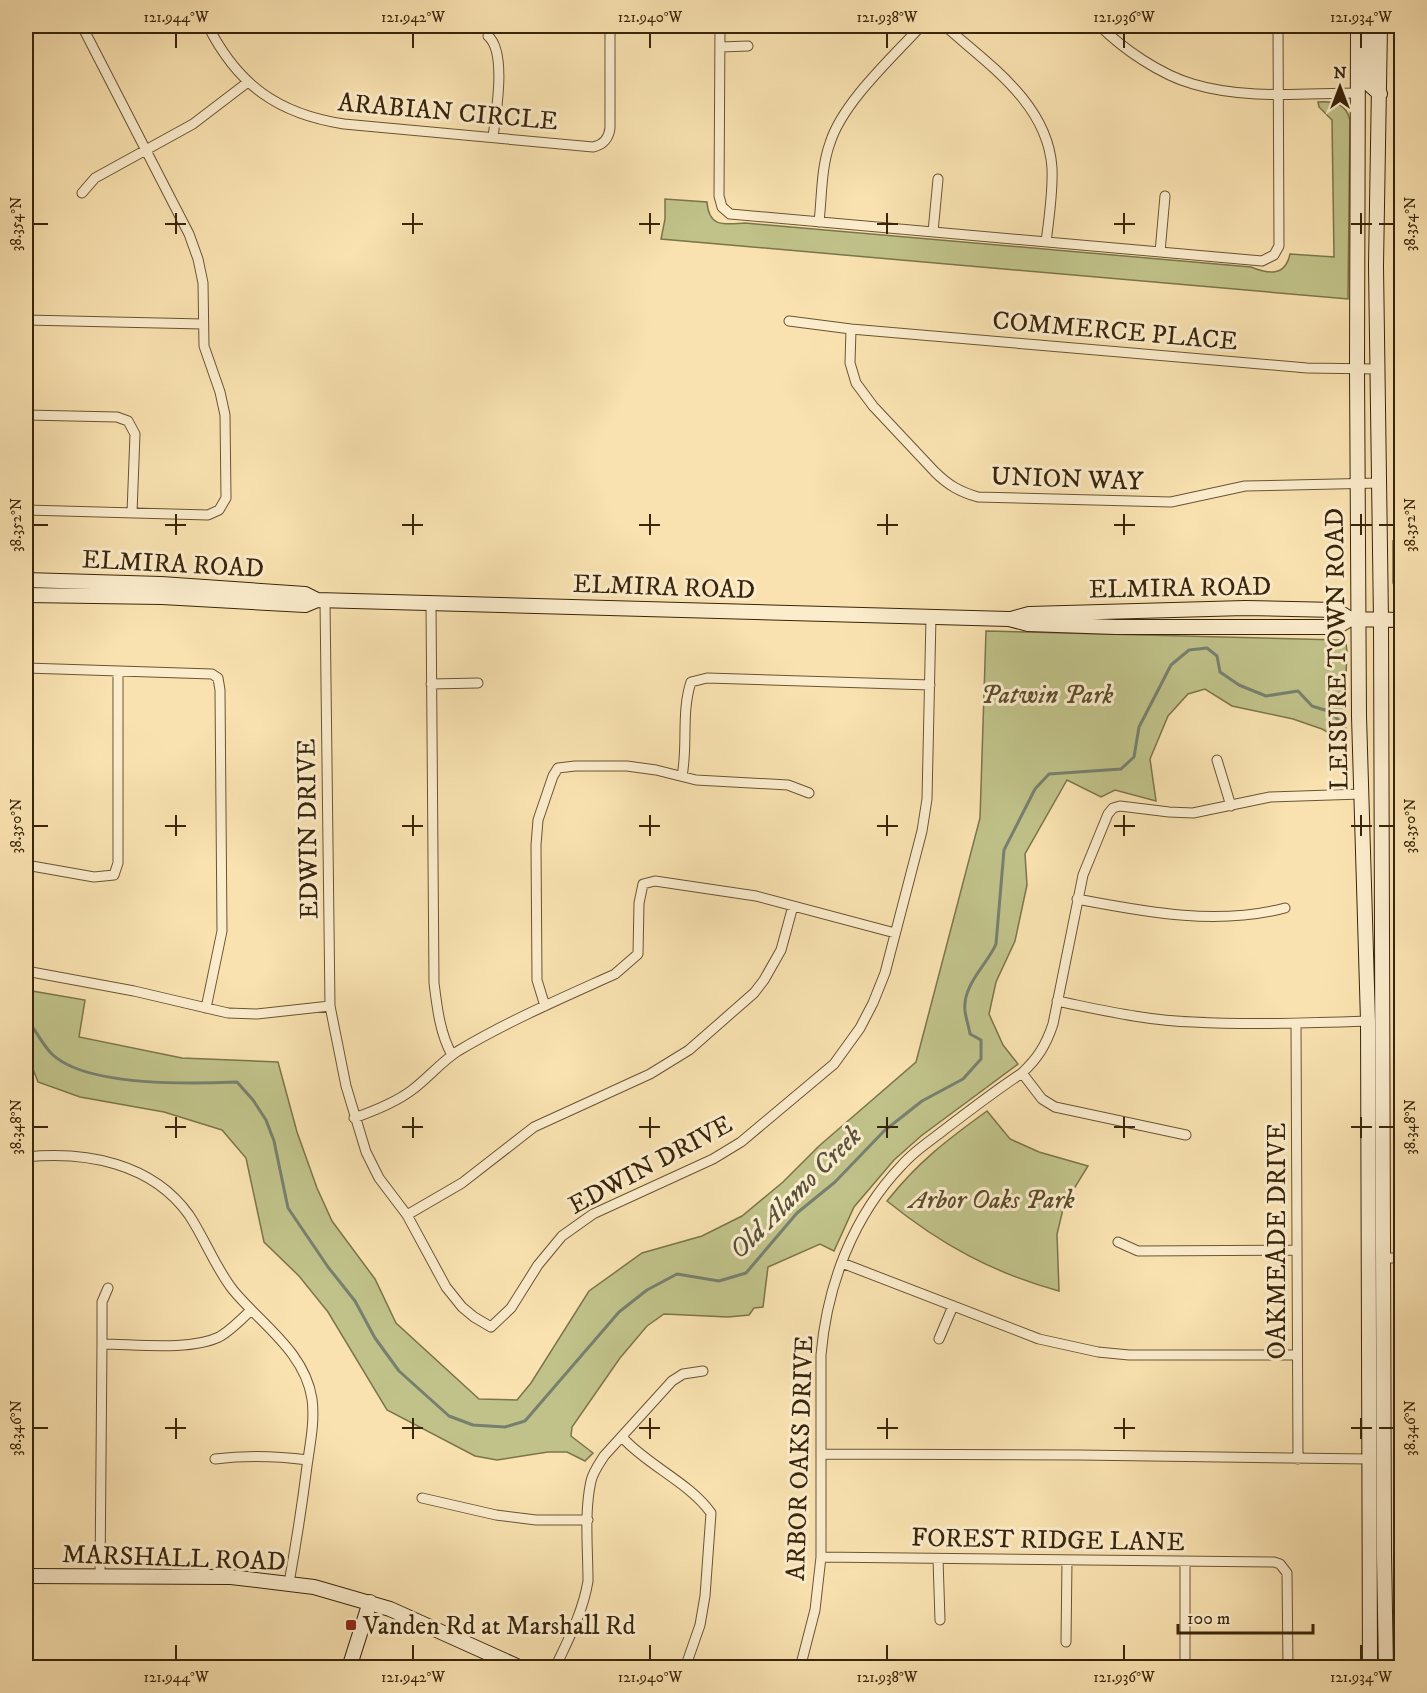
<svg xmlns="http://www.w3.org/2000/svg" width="1427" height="1693" font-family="'IM FELL DW Pica',serif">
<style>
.green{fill:#c0c289;stroke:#7c744a;stroke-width:1.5}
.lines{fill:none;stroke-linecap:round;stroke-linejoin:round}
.stream{stroke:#77806f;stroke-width:3}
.street-casing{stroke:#695434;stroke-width:11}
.secondary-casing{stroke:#39250a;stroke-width:16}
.street{stroke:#fbeccc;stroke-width:9}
.secondary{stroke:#fbeccc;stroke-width:14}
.ticks{fill:none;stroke:#39250a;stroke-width:2}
.poi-dot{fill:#8f2418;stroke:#fbeccc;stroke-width:2}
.labels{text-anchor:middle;stroke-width:6;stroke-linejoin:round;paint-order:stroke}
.street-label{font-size:26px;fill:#39250a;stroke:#fbeccc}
.park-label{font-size:26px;font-style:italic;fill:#5b4c2a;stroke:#fbeccc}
.poi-label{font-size:26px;fill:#39250a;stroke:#fbeccc;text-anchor:start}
.water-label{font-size:27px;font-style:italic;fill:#58523d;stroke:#fbeccc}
.neatline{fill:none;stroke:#39250a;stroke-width:2}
.ticks-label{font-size:15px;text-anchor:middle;fill:#39250a}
</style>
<rect width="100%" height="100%" fill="#f9e2b0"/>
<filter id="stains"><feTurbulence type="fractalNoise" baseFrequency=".00333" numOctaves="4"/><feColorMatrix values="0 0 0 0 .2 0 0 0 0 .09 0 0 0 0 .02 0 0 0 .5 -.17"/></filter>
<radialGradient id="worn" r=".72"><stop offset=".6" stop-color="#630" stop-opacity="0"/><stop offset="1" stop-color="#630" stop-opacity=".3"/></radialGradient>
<path class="green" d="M1318 102C1334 101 1346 103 1350 120L1348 299 661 239 665 219V199L707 202C709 229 726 224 745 223L1251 267C1268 274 1285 277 1290 254L1334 257 1332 120 1319 107Z
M1401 538V598L1393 583V541L1399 542Z
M986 631 1340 640 1346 643 1347 652 1343 741 1322 729 1293 719 1232 706 1205 689 1188 694 1168 716 1150 759 1156 801 1115 790 1101 797 1067 780 1025 854 1027 885 1015 941 996 982 989 1014 1003 1045 1018 1064 921 1136 894 1160 854 1207 834 1251 820 1244 768 1267 763 1307 754 1308 749 1315 728 1317 664 1314 647 1326 620 1358 572 1427 571 1436 593 1453 585 1461 567 1452H548L497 1460 475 1456 387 1410 328 1312 299 1276 264 1242 246 1158 222 1130 164 1112 80 1097 38 1082 29 1059 26 1055V990L85 1000 79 1037 182 1058 278 1062 297 1132 317 1188 332 1221 375 1279 396 1323 479 1399 517 1400 531 1383 589 1291 642 1253 702 1236 742 1216 783 1182 819 1146 916 1062 980 818Z
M987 1111 1010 1139 1039 1152 1088 1166 1064 1205 1057 1234 1059 1291C993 1273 940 1244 887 1201 919 1161 947 1140 987 1111Z"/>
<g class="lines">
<path class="stream" d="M26 1019C36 1029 42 1045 53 1055 88 1087 191 1084 237 1082L253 1100 266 1120 274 1141 288 1208 328 1267 355 1301 375 1338 399 1371 449 1416 473 1425 505 1427 525 1421 619 1312 647 1290 677 1274 719 1281 746 1273 797 1213 835 1182 884 1131 922 1101 963 1079 981 1059V1040L970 1034C969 1027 966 1019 965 1011 962 985 987 965 996 944L1004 850 1035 789 1049 774 1121 769 1134 757 1139 727 1171 665 1189 650 1207 648 1217 656 1220 672 1239 685 1266 696 1298 691 1312 706 1331 712 1345 728"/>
<g class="street-casing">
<path id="street" d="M208 26C238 85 278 114 344 124L593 147C604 145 609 137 610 128V26
M720 26 719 196 722 207 730 214 1262 261 1274 255 1279 246 1278 26
M945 26C989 65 1048 104 1052 168 1053 193 1049 218 1046 242
M1100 26C1123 49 1161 75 1193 84 1246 100 1304 93 1359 93
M488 36C507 52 496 113 493 137
M721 47 748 46
M82 193 95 178 193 124 248 82
M819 222C822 196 821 168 830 143 843 102 892 58 921 26
M933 232 938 179
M1160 252 1165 196
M26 320 203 324
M789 321 851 329 1307 368 1376 369
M851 329 850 363 856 383 873 406 935 472C948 485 960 492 978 497L1171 502 1245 486 1379 483
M26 415 117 417 128 421 135 434 132 513
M26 510 208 515 219 510 226 498 225 415 220 392 204 346 203 283 198 259 189 234 82 26
M325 601 330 1006 346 1086 366 1152 379 1178 407 1215 446 1287 462 1307 474 1317 491 1327 511 1308 538 1265 562 1236 593 1214 713 1159 741 1142 834 1064 860 1028 873 1003 885 973 922 831 927 799 931 617
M431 604 434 983C437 1007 440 1034 452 1055
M26 668 212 674 218 678 220 690 222 931 206 1008
M431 684 478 683
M1217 760 1231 806
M682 776C688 746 681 712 691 682L707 678 930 685
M26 865 94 877 114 875 118 863V671
M1077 899C1146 912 1216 926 1285 908
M26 971 134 991 228 1013 257 1014 330 1006
M1057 1001C1102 1010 1148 1021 1193 1022 1251 1025 1310 1023 1368 1021
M545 1006 537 980 536 845 538 820 553 776 558 768 575 766H627L656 770 696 780 788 785 809 793
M1296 1024 1298 1459
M1022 1073 1042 1099 1055 1107 1186 1135
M354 1118C374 1111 395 1103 412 1090 428 1078 441 1062 458 1051 508 1021 562 998 615 974L638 954 639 903 643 884 655 881 756 896 895 933
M26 1157C86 1151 152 1163 189 1215 205 1239 215 1267 233 1290 261 1324 305 1352 312 1399 315 1421 310 1444 307 1466 302 1506 296 1544 289 1583
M407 1215 462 1183 534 1127 650 1074 689 1050 754 993 764 980 781 950 793 906
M1118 1242 1138 1251 1297 1250
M1385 1258H1402
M842 1263 1039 1339 1098 1352 1129 1355H1297
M939 1339 953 1306
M102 1344V1302L108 1288
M623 1438C647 1465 690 1483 711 1513L705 1596 700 1625 685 1668
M821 1454 1080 1455 1369 1459
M215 1459C246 1455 277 1456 308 1460
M422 1498 496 1515 536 1520H588
M821 1557 1274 1562 1280 1564 1287 1573 1288 1668
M938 1559 940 1620
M1185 1562V1668
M100 1577 102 1344C134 1344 190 1351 219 1337 230 1331 242 1319 251 1310
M1066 1642 1067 1561
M555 1668C568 1640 583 1612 588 1581 588 1550 584 1512 591 1481 593 1472 599 1464 604 1456L672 1381 683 1374 703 1371
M800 1668 815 1610 821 1557V1355C827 1285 853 1216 902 1165 914 1151 930 1141 944 1130 970 1110 995 1091 1022 1073 1038 1058 1046 1045 1053 1024L1083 875 1108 814 1113 808 1120 806 1169 812 1193 813 1270 797 1361 794"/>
</g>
<g class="secondary-casing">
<path id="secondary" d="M1358 26 1357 369 1359 716 1368 1021 1370 1668
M1367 26 1369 84 1380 94
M1380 26 1376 266 1381 620 1384 1556 1386 1668
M26 580 161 584 305 594 317 600
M26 595 162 597 305 605 317 600 1009 619 1028 624 1116 627H1337L1350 619 1402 620
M1011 619 1029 614 1245 608 1336 610 1350 619
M26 1576 231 1577 314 1587 390 1609 521 1668
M349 1668 370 1602"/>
</g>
<use href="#street" class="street"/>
<use href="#secondary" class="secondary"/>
</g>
<path class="ticks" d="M176 33V48M413 33V48M650 33V48M887 33V48M1124 33V48M1361 33V48M176 213V234M413 213V234M650 213V234M887 213V234M1124 213V234M1361 213V234M33 224H48M165 224H186M402 224H423M639 224H660M877 224H898M1114 224H1135M1351 224H1372M1379 224H1394M176 514V535M413 514V535M650 514V535M887 514V535M1124 514V535M1361 514V535M33 525H48M165 525H186M402 525H423M639 525H660M877 525H898M1114 525H1135M1351 525H1372M1379 525H1394M176 815V836M413 815V836M650 815V836M887 815V836M1124 815V836M1361 815V836M33 826H48M165 826H186M402 826H423M639 826H660M877 826H898M1114 826H1135M1351 826H1372M1379 826H1394M176 1117V1138M413 1117V1138M650 1117V1138M887 1117V1138M1124 1117V1138M1361 1117V1138M33 1127H48M165 1127H186M402 1127H423M639 1127H660M877 1127H898M1114 1127H1135M1351 1127H1372M1379 1127H1394M176 1418V1439M413 1418V1439M650 1418V1439M887 1418V1439M1124 1418V1439M1361 1418V1439M33 1428H48M165 1428H186M402 1428H423M639 1428H660M877 1428H898M1114 1428H1135M1351 1428H1372M1379 1428H1394M176 1645V1660M413 1645V1660M650 1645V1660M887 1645V1660M1124 1645V1660M1361 1645V1660"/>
<rect class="poi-dot" x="345" y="1619" width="12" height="12" rx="3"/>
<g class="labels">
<g class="street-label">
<text transform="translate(448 111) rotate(5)" y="9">ARABIAN CIRCLE</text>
<text transform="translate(1115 330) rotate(5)" y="9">COMMERCE PLACE</text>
<text transform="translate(1067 478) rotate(2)" y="9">UNION WAY</text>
<text transform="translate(173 563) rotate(3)" y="9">ELMIRA ROAD</text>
<text transform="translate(664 586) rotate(2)" y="9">ELMIRA ROAD</text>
<text transform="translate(1180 587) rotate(-1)" y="9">ELMIRA ROAD</text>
<text transform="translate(1336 649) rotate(-91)" y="9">LEISURE TOWN ROAD</text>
<text transform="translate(307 829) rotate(-91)" y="9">EDWIN DRIVE</text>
<text transform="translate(650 1164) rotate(-28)" y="9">EDWIN DRIVE</text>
<text transform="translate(1276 1241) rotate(-90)" y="9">OAKMEADE DRIVE</text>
<text transform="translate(799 1458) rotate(-88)" y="9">ARBOR OAKS DRIVE</text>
<text transform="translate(1048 1539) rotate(1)" y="9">FOREST RIDGE LANE</text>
<text transform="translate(174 1557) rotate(2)" y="9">MARSHALL ROAD</text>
</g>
<g class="park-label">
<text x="1047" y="703">Patwin Park</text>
<text x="992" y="1208">Arbor Oaks Park</text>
</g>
<g class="poi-label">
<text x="363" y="1634">Vanden Rd at Marshall Rd</text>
</g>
<g class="water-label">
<text transform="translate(795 1192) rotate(-45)" y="9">Old Alamo Creek</text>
</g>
</g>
<rect width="1427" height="1693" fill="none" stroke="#f9e2b0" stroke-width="66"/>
<g transform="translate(1340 87)" stroke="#fbeccc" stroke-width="4.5" paint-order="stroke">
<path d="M0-4.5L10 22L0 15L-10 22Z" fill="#39250a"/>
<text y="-9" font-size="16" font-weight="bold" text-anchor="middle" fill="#39250a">N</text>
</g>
<path d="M1178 1624v9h135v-9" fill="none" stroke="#39250a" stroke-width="3"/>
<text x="1187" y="1624" font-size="18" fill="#39250a" stroke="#fbeccc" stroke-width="4.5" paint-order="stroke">100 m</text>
<rect x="33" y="33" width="1361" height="1627" class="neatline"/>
<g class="ticks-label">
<text x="176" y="22">121.944°W</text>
<text x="413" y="22">121.942°W</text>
<text x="650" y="22">121.940°W</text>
<text x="887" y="22">121.938°W</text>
<text x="1124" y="22">121.936°W</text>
<text x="1361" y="22">121.934°W</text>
<text transform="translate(16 224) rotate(-90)" y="5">38.354°N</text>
<text transform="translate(1410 224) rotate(-90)" y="5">38.354°N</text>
<text transform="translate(16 525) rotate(-90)" y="5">38.352°N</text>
<text transform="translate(1410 525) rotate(-90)" y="5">38.352°N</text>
<text transform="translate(16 826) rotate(-90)" y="5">38.350°N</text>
<text transform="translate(1410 826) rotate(-90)" y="5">38.350°N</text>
<text transform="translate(16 1127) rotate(-90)" y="5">38.348°N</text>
<text transform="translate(1410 1127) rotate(-90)" y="5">38.348°N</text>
<text transform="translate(16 1428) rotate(-90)" y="5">38.346°N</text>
<text transform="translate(1410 1428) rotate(-90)" y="5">38.346°N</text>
<text x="176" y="1682">121.944°W</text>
<text x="413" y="1682">121.942°W</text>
<text x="650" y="1682">121.940°W</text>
<text x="887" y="1682">121.938°W</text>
<text x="1124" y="1682">121.936°W</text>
<text x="1361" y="1682">121.934°W</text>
</g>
<rect width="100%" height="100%" filter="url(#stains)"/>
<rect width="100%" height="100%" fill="url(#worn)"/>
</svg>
